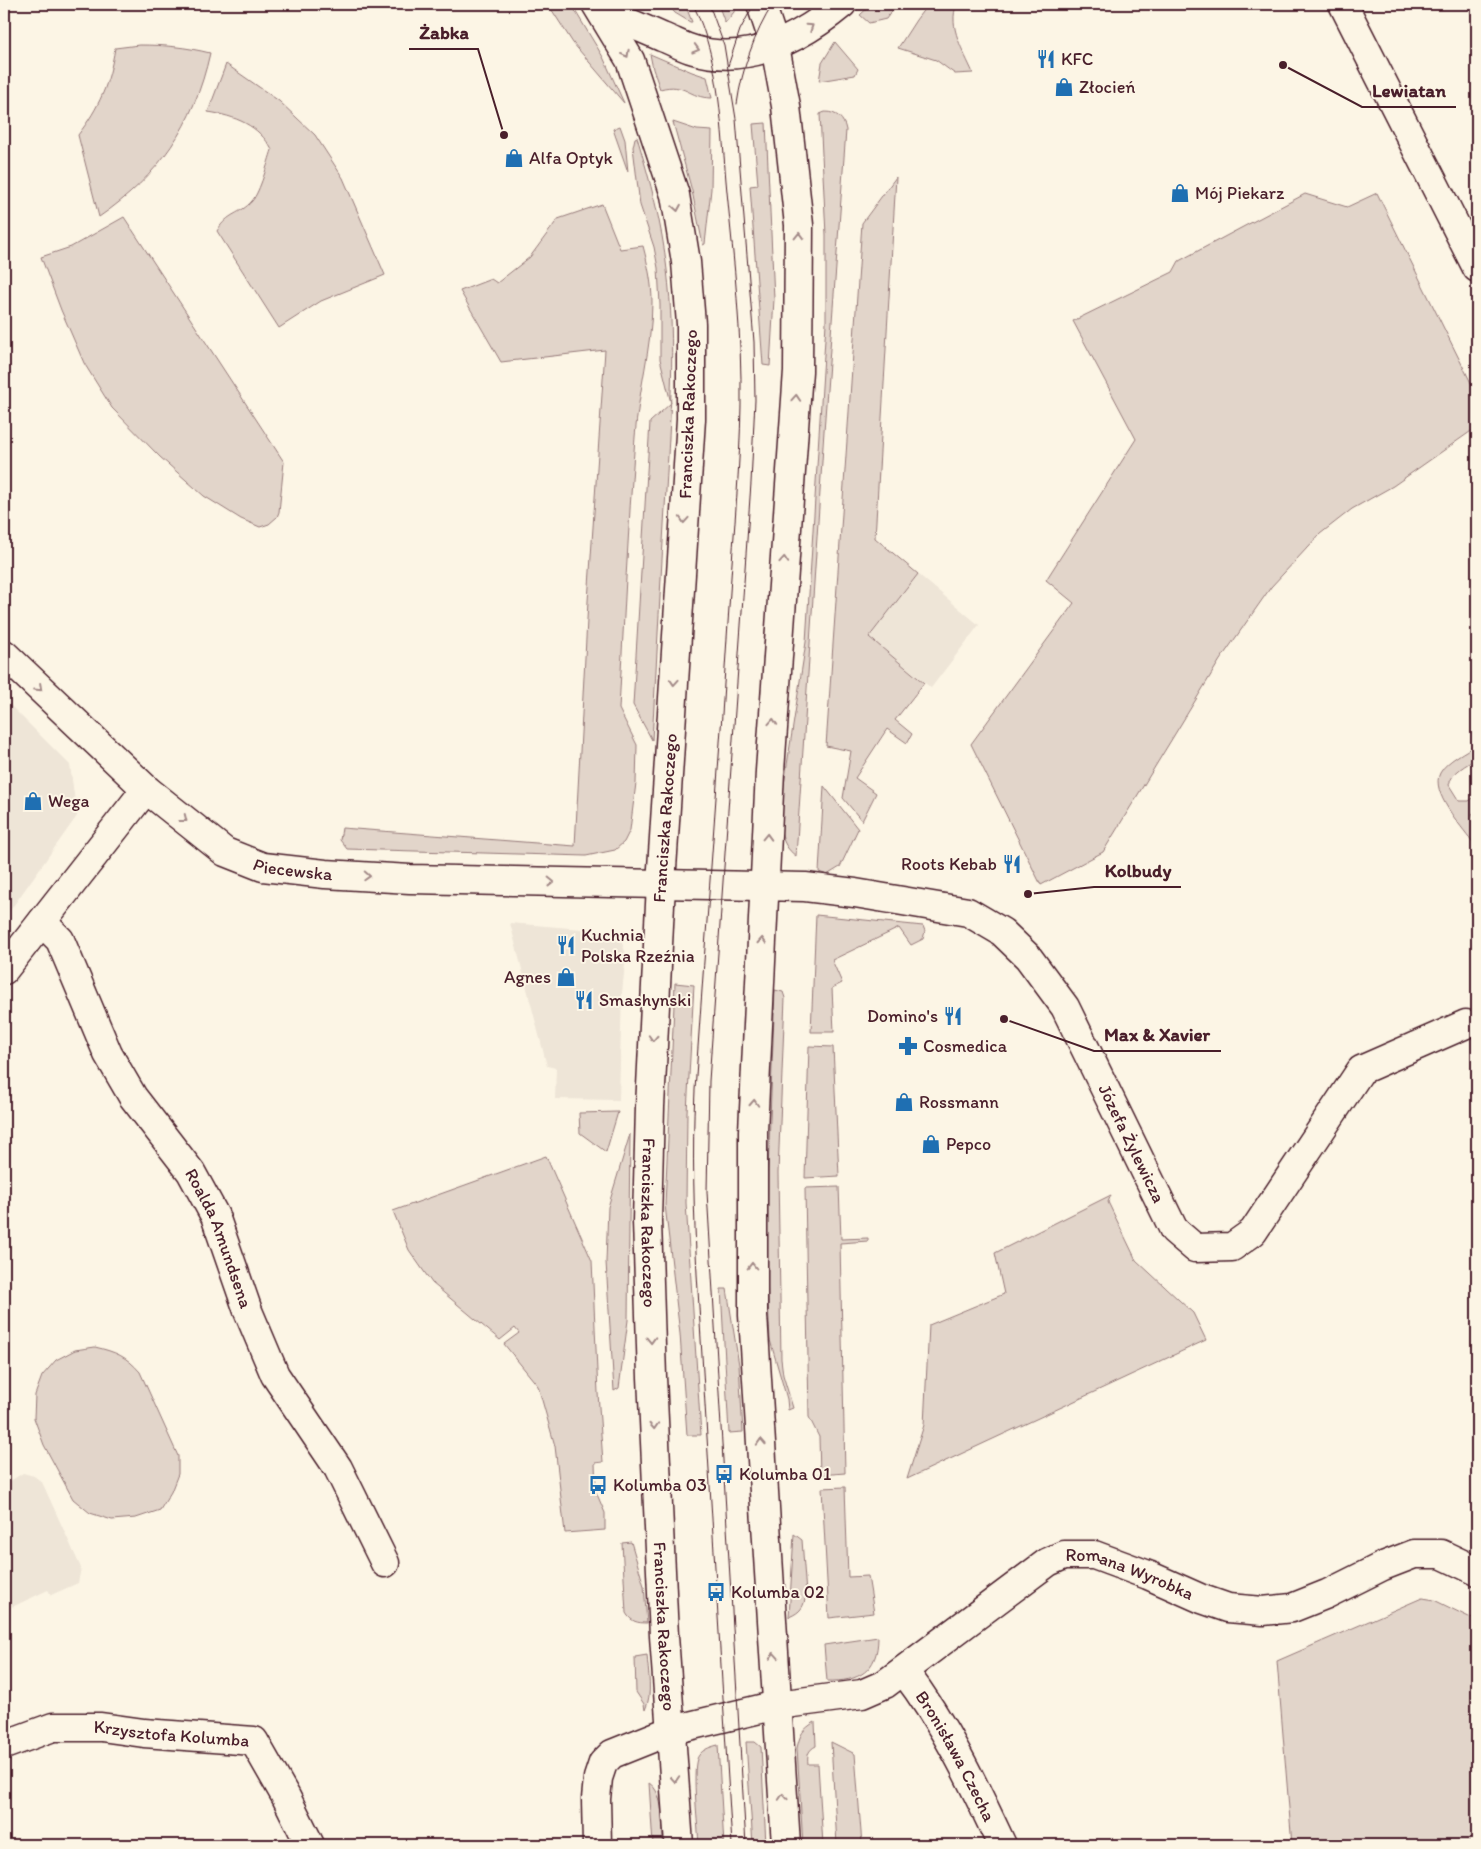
<svg xmlns="http://www.w3.org/2000/svg" width="1481" height="1849" font-family="Itim,sans-serif">
<style>
.built{fill:#eee5d7}
.green{fill:#e2d5ca;stroke:#967a7a}
.lines{fill:none;stroke-linecap:round;stroke-linejoin:round}
.minor-casing{stroke:#4a1f2b;stroke-width:31}
.major-casing{stroke:#4a1f2b;stroke-width:31}
.minor{stroke:#fcf5e5;stroke-width:28}
.major{stroke:#fcf5e5;stroke-width:28}
.tram{stroke:#4a1f2b;stroke-width:1}
.oneway{stroke:#a38a88}
.labels{text-anchor:middle;stroke-width:4;stroke-linejoin:round;paint-order:stroke}
.poi-label{font-size:18px;fill:#4a1f2b;stroke:#fcf5e5;text-anchor:start}
.street-label{font-size:18px;fill:#4a1f2b;stroke:#fcf5e5}
.leader{fill:none;stroke:#4a1f2b;stroke-width:2}
.callout-dot{fill:#4a1f2b;stroke:#fcf5e5;stroke-width:2}
.callout-label{font-size:19px;text-anchor:middle;font-weight:bold;fill:#4a1f2b;stroke:#fcf5e5;stroke-width:4;stroke-linejoin:round;paint-order:stroke}
</style>
<rect width="100%" height="100%" fill="#fcf5e5"/>
<filter id="ink" filterUnits="userSpaceOnUse"><feTurbulence type="fractalNoise" baseFrequency=".02" numOctaves="2"/><feDisplacementMap in="SourceGraphic" scale="10" xChannelSelector="R" yChannelSelector="G"/><feConvolveMatrix kernelMatrix="1 2 1 2 8 2 1 2 1" color-interpolation-filters="sRGB"/></filter>
<g filter="url(#ink)">
<path class="built" d="M918 574 979 625 931 688 869 637Z
M4 699 70 765 77 816 4 919Z
M510 923 618 932 626 954 622 993 619 1100 555 1099 556 1068 547 1066Z
M23 1473 34 1476 42 1482 81 1568 78 1583 51 1595 48 1590 12 1607 4 1587V1485Z"/>
<path class="green" d="M548 4H571L603 57 624 103 573 43Z
M667 4H685L692 22H690L675 13Z
M718 4H737L734 12 725 23Z
M872 4H897L886 19 869 23 860 15Z
M928 4H957C947 26 964 52 973 73L955 74 936 60 898 48 916 20Z
M835 42 858 69 855 75 819 81 822 63Z
M139 45C164 45 186 47 210 53 194 125 159 176 99 217L78 135C100 106 109 84 115 48Z
M650 54 692 72 707 77 712 98C688 98 686 82 660 89L653 69Z
M226 64 279 101 315 135 343 178 385 275 321 301 279 328 217 231C228 212 240 215 252 201 260 192 268 162 272 150 259 125 235 116 208 112Z
M825 112C837 112 844 119 846 130L824 431 796 856C778 843 780 823 781 804L806 642 826 323V235L820 114Z
M673 122 697 130 712 131 711 189 705 244 703 245 692 191Z
M766 123 774 299 770 366 763 365 750 186 758 185 753 124Z
M620 126 625 140 628 172 613 129Z
M637 137C650 181 662 224 667 270 676 343 670 417 666 490 661 573 657 656 652 740L633 705 650 422 671 403 660 359V305L658 268 654 247 640 205 633 147 635 138Z
M896 177 875 538 918 574 869 637 924 683 895 720 912 734 907 743 887 729 855 778 876 793 862 821 843 798 851 751 826 746 862 223Z
M1377 193 1477 395V427L1393 486 1352 509 1320 534 1271 587 1220 660 1103 852 1041 885 971 744 1074 603 1046 580 1136 439 1073 321 1173 272 1179 261 1305 194 1347 207Z
M602 204 620 249 643 246C648 265 652 283 652 302 652 348 638 392 635 437 628 528 624 619 619 709L637 745 636 783 630 830 624 842 615 850 586 856 347 849 340 840 342 828 575 846 588 601 605 350 501 362 460 291 491 279 497 283 530 257 558 219Z
M124 217 284 462 279 512 277 517 269 524 260 527 241 519 204 496 160 457 112 408 84 363 61 310 41 257 71 247Z
M1477 744V758C1467 765 1451 772 1449 785L1459 801H1469L1477 795V809L1472 814 1477 824V843L1472 841C1461 826 1430 792 1440 773 1447 760 1466 752 1477 744Z
M824 786 858 829 840 867 827 875 819 872Z
M816 915 923 926 925 931 923 939 911 945 899 928 832 960 842 983 832 988 834 1032H811Z
M675 983 694 985 687 1112 686 1203 701 1435H687L680 1334 665 1205Z
M775 990 783 992 785 998 778 1173 781 1359 783 1375 793 1408 788 1410 787 1399 770 1340 767 1279 768 1172Z
M809 1046 833 1047 839 1176 805 1178Z
M618 1112 606 1152 580 1133 579 1113Z
M630 1134 628 1320 619 1388 614 1391 606 1262 608 1207Z
M546 1156 592 1261 598 1393 603 1462 595 1463 596 1492 605 1513V1530L565 1533 555 1446 538 1386 504 1344 519 1333 515 1328 500 1340 432 1283 409 1250 393 1211Z
M839 1187 841 1239 868 1238V1241L840 1243 845 1473 820 1475 819 1437 809 1417 805 1188Z
M1111 1195 1108 1202 1136 1260 1193 1313 1206 1340 907 1479 924 1425 929 1325 1004 1294 995 1253Z
M721 1289H727L739 1365 743 1432 729 1433Z
M95 1347C116 1352 126 1356 140 1372L178 1456V1474L171 1492 160 1510 136 1518 112 1520 90 1513 73 1499 44 1445 34 1418 35 1395 42 1376 56 1360 75 1350Z
M845 1487 848 1577 868 1576 874 1613 829 1618 822 1488Z
M794 1534 802 1540 806 1594C804 1607 801 1612 789 1617Z
M631 1542 644 1586 647 1623C638 1623 631 1622 626 1613L622 1543Z
M1422 1598 1434 1600 1477 1621V1845H1292L1277 1661Z
M878 1637C878 1671 859 1682 827 1681L824 1645Z
M647 1655C648 1672 653 1694 645 1710L644 1704 636 1692 635 1657Z
M815 1722 816 1746C808 1750 807 1755 808 1764H818L823 1845H803L797 1748C800 1734 803 1729 815 1722Z
M746 1742H755L761 1747 766 1845H753Z
M831 1742 855 1754 862 1845H837Z
M718 1745 724 1845H699C698 1827 692 1773 697 1759 700 1750 710 1747 718 1745Z
M649 1783C665 1793 662 1828 663 1845H653Z"/>
<g class="lines">
<g class="minor-casing">
<g id="minor">
<path d="M1343 4 1477 268"/>
<path id="s1" d="M4 654 146 789 225 852 263 867 325 874 410 879 805 887 855 893 968 912 1002 932 1028 957 1065 1007 1174 1230 1195 1248 1232 1247 1253 1232 1361 1070 1466 1024"/>
<path id="s2" d="M42 922 60 940 108 1054 133 1097 191 1172 215 1216 248 1311 275 1375 338 1468 385 1563"/>
<path d="M4 970 146 789"/>
<path id="s3" d="M904 1671C946 1726 973 1783 1002 1845"/>
<path id="s4" d="M4 1745 53 1727H101L144 1733 254 1741 286 1797 310 1845"/>
<path id="s5" d="M597 1845 596 1799 598 1778 603 1763 612 1754 672 1730 777 1705 862 1694 885 1684 1048 1562 1064 1555H1094L1148 1575 1202 1599 1228 1608 1263 1611 1292 1608 1327 1594 1383 1566 1414 1554H1441L1477 1571"/>
</g>
</g>
<g class="major-casing">
<g id="major">
<path id="s6" d="M596 4 630 60 675 195 686 262 691 324V419L661 884 650 1107 647 1221 652 1377 664 1636 679 1845"/>
<path d="M761 4 775 46 786 106 799 225 798 371 770 771 753 1131V1315L786 1845"/>
<path d="M602 12C622 20 642 28 662 37 673 41 683 47 694 50 749 66 801 38 842 4"/>
</g>
</g>
<use href="#minor" class="minor"/>
<use href="#major" class="major"/>
<path class="tram" d="M693 4C721 62 721 128 727 192 734 263 742 334 741 405 740 467 734 530 730 592 720 758 706 924 695 1090 692 1152 694 1212 697 1274L732 1845
M709 4 724 45 736 119 754 342 755 400 751 483 709 1081 707 1192 746 1845
M728 66 740 30 754 4
M737 104C742 69 754 34 773 4"/>
</g>
<defs><path id="oneway-chevron" d="M-2-3.5L2.5 0L-2 3.5" fill="none" stroke-width="1.6" stroke-linecap="round" stroke-linejoin="round" transform="scale(1.25)"/></defs>
<g class="oneway">
<use href="#oneway-chevron" transform="translate(810 27) rotate(-33)"/>
<use href="#oneway-chevron" transform="translate(696 49) rotate(16)"/>
<use href="#oneway-chevron" transform="translate(626 54) rotate(61)"/>
<use href="#oneway-chevron" transform="translate(677 208) rotate(80)"/>
<use href="#oneway-chevron" transform="translate(799 236) rotate(-89)"/>
<use href="#oneway-chevron" transform="translate(796 398) rotate(-86)"/>
<use href="#oneway-chevron" transform="translate(684 520) rotate(94)"/>
<use href="#oneway-chevron" transform="translate(784 560) rotate(-86)"/>
<use href="#oneway-chevron" transform="translate(674 682) rotate(94)"/>
<use href="#oneway-chevron" transform="translate(39 688) rotate(43)"/>
<use href="#oneway-chevron" transform="translate(773 722) rotate(-86)"/>
<use href="#oneway-chevron" transform="translate(184 819) rotate(38)"/>
<use href="#oneway-chevron" transform="translate(767 837) rotate(-88)"/>
<use href="#oneway-chevron" transform="translate(367 876) rotate(3)"/>
<use href="#oneway-chevron" transform="translate(551 882) rotate(1)"/>
<use href="#oneway-chevron" transform="translate(762 941) rotate(-87)"/>
<use href="#oneway-chevron" transform="translate(653 1038) rotate(93)"/>
<use href="#oneway-chevron" transform="translate(754 1103) rotate(-87)"/>
<use href="#oneway-chevron" transform="translate(752 1266) rotate(-90)"/>
<use href="#oneway-chevron" transform="translate(651 1340) rotate(88)"/>
<use href="#oneway-chevron" transform="translate(654 1426) rotate(87)"/>
<use href="#oneway-chevron" transform="translate(761 1442) rotate(-93)"/>
<use href="#oneway-chevron" transform="translate(774 1656) rotate(-94)"/>
<use href="#oneway-chevron" transform="translate(675 1779) rotate(86)"/>
<use href="#oneway-chevron" transform="translate(783 1797) rotate(-94)"/>
</g>
</g>
<defs>
<g id="restaurant-bare" transform="scale(1.5)"><path d="M-5-6h1v4h1v-4h1v4h1v-4h1v5L-1.5 .5V6h-2V.5L-5-1ZM5-6V6H3V1.5H1.5Q1.5-4 5-6Z" fill="#1f6fb2" stroke="#fcf5e5" stroke-width="2.5" paint-order="stroke"/></g>
<g id="shop-bare" transform="scale(1.5)"><path d="M-5-2.5h2.3a2.7 3.5 0 0 1 5.4 0H5L5.5 6h-11ZM-1.5-2.5h3a1.5 2.3 0 0 0-3 0Z" fill="#1f6fb2" stroke="#fcf5e5" stroke-width="2.5" paint-order="stroke"/></g>
<g id="pharmacy-bare" transform="scale(1.5)"><path d="M-2-6h4v4h4v4h-4v4h-4v-4h-4v-4h4Z" fill="#1f6fb2" stroke="#fcf5e5" stroke-width="2.5" paint-order="stroke"/></g>
<g id="bus-bare" transform="scale(1.5)"><path d="M-5-6H5V4H4V6H2V4H-2V6H-4V4H-5ZM-3.5-4V0h7V-4ZM-3.5 1.2v1.5H-2V1.2ZM2 1.2v1.5H3.5V1.2Z" fill="#1f6fb2" stroke="#fcf5e5" stroke-width="2.5" paint-order="stroke"/></g>
</defs>
<g fill-rule="evenodd">
<use href="#restaurant-bare" x="1046" y="59"/>
<use href="#shop-bare" x="1064" y="87"/>
<use href="#shop-bare" x="514" y="158"/>
<use href="#shop-bare" x="1180" y="193"/>
<use href="#shop-bare" x="33" y="801"/>
<use href="#restaurant-bare" x="1012" y="864"/>
<use href="#restaurant-bare" x="566" y="945"/>
<use href="#shop-bare" x="566" y="977"/>
<use href="#restaurant-bare" x="584" y="1000"/>
<use href="#restaurant-bare" x="953" y="1016"/>
<use href="#pharmacy-bare" x="908" y="1046"/>
<use href="#shop-bare" x="904" y="1102"/>
<use href="#shop-bare" x="931" y="1144"/>
<use href="#bus-bare" x="724" y="1474"/>
<use href="#bus-bare" x="598" y="1485"/>
<use href="#bus-bare" x="716" y="1592"/>
</g>
<g class="labels">
<g class="poi-label">
<text x="1061" y="65">KFC</text>
<text x="1079" y="93">Złocień</text>
<text x="529" y="164">Alfa Optyk</text>
<text x="1195" y="199">Mój Piekarz</text>
<text x="48" y="807">Wega</text>
<text x="997" y="870" text-anchor="end">Roots Kebab</text>
<text x="581" y="941">Kuchnia<tspan x="581" dy="21">Polska Rzeźnia</tspan></text>
<text x="551" y="983" text-anchor="end">Agnes</text>
<text x="599" y="1006">Smashynski</text>
<text x="938" y="1022" text-anchor="end">Domino's</text>
<text x="923" y="1052">Cosmedica</text>
<text x="919" y="1108">Rossmann</text>
<text x="946" y="1150">Pepco</text>
<text x="739" y="1480">Kolumba 01</text>
<text x="613" y="1491">Kolumba 03</text>
<text x="731" y="1598">Kolumba 02</text>
</g>
<g class="street-label">
<text transform="translate(688 414) rotate(-88)" y="6">Franciszka Rakoczego</text>
<text transform="translate(665 818) rotate(-86)" y="6">Franciszka Rakoczego</text>
<text dy="6" stroke="none"><textPath href="#s1" startOffset="368">Piecewska</textPath></text>
<text dy="6" stroke="none"><textPath href="#s1" startOffset="1335">Józefa Żylewicza</textPath></text>
<text dy="6" stroke="none"><textPath href="#s6" startOffset="1238">Franciszka Rakoczego</textPath></text>
<text dy="6" stroke="none"><textPath href="#s2" startOffset="366">Roalda Amundsena</textPath></text>
<text dy="6" stroke="none"><textPath href="#s5" startOffset="669">Romana Wyrobka</textPath></text>
<text dy="6" stroke="none"><textPath href="#s6" startOffset="1642">Franciszka Rakoczego</textPath></text>
<text dy="6" stroke="none"><textPath href="#s4" startOffset="171">Krzysztofa Kolumba</textPath></text>
<text dy="6" stroke="none"><textPath href="#s3" startOffset="100">Bronisława Czecha</textPath></text>
</g>
</g>
<path class="leader" d="M504 135L478 49H409M1283 65L1362 107H1456M1028 894L1094 887H1181M1004 1019L1094 1051H1221"/>
<g class="callout-dot">
<circle cx="504" cy="135" r="5"/>
<circle cx="1283" cy="65" r="5"/>
<circle cx="1028" cy="894" r="5"/>
<circle cx="1004" cy="1019" r="5"/>
</g>
<g class="callout-label">
<text x="444" y="39">Żabka</text>
<text x="1409" y="97">Lewiatan</text>
<text x="1138" y="877">Kolbudy</text>
<text x="1157" y="1041">Max &amp; Xavier</text>
</g>
<rect width="1481" height="1849" fill="none" stroke="#fcf5e5" stroke-width="20"/>
<rect x="10" y="10" width="1461" height="1829" fill="none" stroke="#4a1f2b" stroke-width="2" filter="url(#ink)"/>
</svg>
